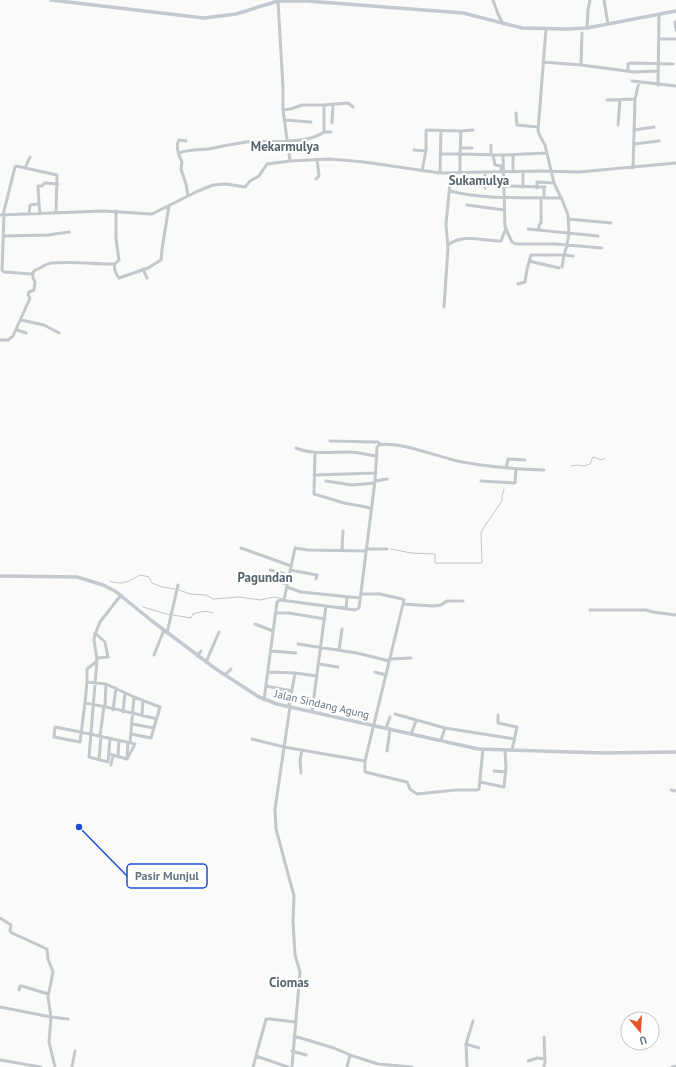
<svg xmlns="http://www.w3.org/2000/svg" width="676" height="1067" font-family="'PT Sans',sans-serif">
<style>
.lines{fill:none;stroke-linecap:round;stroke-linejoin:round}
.stream{stroke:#bbc7cb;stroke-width:1}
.minor{stroke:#c3c8cc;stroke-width:3}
.major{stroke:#c3c9ce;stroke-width:3.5}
.labels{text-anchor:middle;stroke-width:4;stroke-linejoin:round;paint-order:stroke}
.street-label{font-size:11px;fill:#657683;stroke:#fff}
.quarter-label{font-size:13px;font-weight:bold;fill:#57646e;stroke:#fff}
.leader{fill:none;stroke:#1d4ed8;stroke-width:1.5}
.callout-dot{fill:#1d4ed8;stroke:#fff;stroke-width:1.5}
.callout{fill:#fff;stroke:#1d4ed8;stroke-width:1.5}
.callout-label{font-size:12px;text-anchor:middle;font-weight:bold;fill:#657683}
</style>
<rect width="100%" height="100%" fill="#fafaf8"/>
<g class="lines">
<path class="stream" d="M571 466 577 465 584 466 590 464 593 457 602 460 605 458
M391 549 411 553 435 554V563H482L481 533 484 527 502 501V496L504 489
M110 581C122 586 130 581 140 575L149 577 152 583 162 587 175 589
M179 590 190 594 206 595 213 599 239 597 260 600 274 597 283 599
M338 606 345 607
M143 607 170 615
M173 615 191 618 193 614C200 612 206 610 213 613"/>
<path class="minor" d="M493 0 498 14 503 24
M604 0 608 24
M278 1 283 88V110L290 161
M675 22 676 30
M587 28 588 10 590 0
M659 39H676
M543 62 581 65 582 33
M581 65 634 72 657 71
M628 71V64L630 63 673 64
M632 81 676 86
M658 85 659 15
M607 100 635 99
M324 105 348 103 353 107
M516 113 517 125 538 127
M284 120 311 122
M332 123 333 105
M618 125 620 100
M634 130 654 127
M461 131 473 130
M324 132H331
M186 141 179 140C175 146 179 156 182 162L181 169 186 184 188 196
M634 144 659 141
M460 148H472
M414 150 426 151
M179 153C189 149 199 150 209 149 222 146 233 144 246 142 267 140 307 145 324 132V105H302L291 109 283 110
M546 153 503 155 505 227 512 242 516 244H556L602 248
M491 155V145
M493 155 495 165 501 166V169L503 171
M513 155V172
M25 168 30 157
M633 168 635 99 639 82
M422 171 426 150V130L461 131 460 154H440
M523 171V187
M440 173 441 131
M460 173V154L503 155
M316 179 319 176 317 159
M504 186 545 187
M544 187V198
M485 188V173
M537 188V182L554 183
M450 191C486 200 525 197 562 198
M39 204 38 186H42L45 183 58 184
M467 205 504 210
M116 211V239L119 260C118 262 116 262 115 264 113 268 117 276 119 278L148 268 161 260 162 249 169 206
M29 214 30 205 39 204 40 213
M0 215 103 211 152 214 198 191 213 185 226 184 245 187 250 181 259 176 267 164 290 161 330 159 364 162 440 173 539 171 579 172 676 163
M3 215 15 167 16 166 57 175 56 213
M4 215 2 270 4 272 32 274 35 270C41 269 44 264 51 263 73 261 93 264 115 264
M568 219 611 223
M528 229 598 236
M539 230V225L541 223V198
M4 236 48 235 69 232
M448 245C463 233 483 241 501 241L506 228
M529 261 559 268
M562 267 564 255 573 256
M143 269 147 278
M518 284 525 282 527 269 531 255H564L567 245 569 233 568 215 563 202 554 183 545 145 541 138 538 131 546 29
M444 307 448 248 446 224 451 173
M21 320 44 325 59 333
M17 330 26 333
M0 340H8L13 336 30 298 28 295 29 292 34 290 35 282 33 278V273
M330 441 375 442H378L380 444
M296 448C313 455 331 452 349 452 358 452 368 455 377 456
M315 452 314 494 344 503 366 507 372 509
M506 468 508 459 525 460
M314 475 376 473
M326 481 352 485 375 483
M375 481 387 479
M481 481 515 483 516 469
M241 548 291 566
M366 549H387
M342 550 343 531
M270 570 289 575
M290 570 317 575 316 579
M272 580 287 584
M287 587 301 592 360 598
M284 600 295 548 308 550 366 551
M403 604 433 606 441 605 447 601H463
M346 609 347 597
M590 610H646L653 612 676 615
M275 613H289L325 619
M255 624 273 631
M95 633 105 642 108 657 97 658
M167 633 178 585
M298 644 357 653 389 661
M339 650 342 629
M271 651 296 653
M154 655 164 630
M197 656 201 651
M389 659 411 658
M206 662 219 632
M319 664 338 667
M268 672 295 673
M375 672 386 675
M225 675 231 669
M87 682V669L97 661
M266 686 292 691
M264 700 277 602 280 600 326 606
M85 703 87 682 106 684 134 697 130 743
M105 706 106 684
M289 706 295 673 317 676
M290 707 275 809 276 829 294 896 293 921 295 955 300 972 292 1067
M113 710 116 688
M312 711 326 606 355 610 359 608 375 481 377 447 379 445C397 440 441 458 462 462 489 467 517 469 544 470
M123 712 125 693
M395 714 445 728
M498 715V723L517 727 512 750
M142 716 143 700
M132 724 154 728
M386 728 390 717
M131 734 151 738 160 707 134 697
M411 734 416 721
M100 736 104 706
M110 738 108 762 89 757 97 660 94 640 95 634 100 622 121 595
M252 739 284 747 365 761 404 600 402 599 380 594H361
M441 740 445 728 515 739
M387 751 390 729
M109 754 127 759
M118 757 119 740
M127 757 128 743
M127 759 135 744C108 738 82 732 55 727L54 737 80 742 85 703C109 707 133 713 157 719
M99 760 101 736
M365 761V772L407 782 410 789 417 794 456 790H477L479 789 483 749
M111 765 113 755
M494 771 506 772
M301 773 300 760 302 750
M480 782 504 787 506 768 505 750
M671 790 676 791
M0 918 11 925 10 931 12 933 47 949 48 959 53 972 48 997 51 1017 68 1019
M19 990 20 986H22L48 994
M0 1007 51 1017 49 1042 55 1067
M294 1036 334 1048 350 1055 378 1064 412 1067
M466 1044 479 1048
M292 1051 306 1055
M256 1056 288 1067
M0 1060 41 1067
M528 1061 537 1058 545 1059
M72 1067 75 1051
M253 1067 266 1019H270L295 1022
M347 1067 350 1055
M467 1067 466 1044 473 1021
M544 1067 545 1062 544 1037
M672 1067 676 1066"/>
<path class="major" d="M51 0 204 18 236 14 278 1H307L463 13 522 28 567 29 587 28 676 11
M0 576 77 577 103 585 115 591 152 621 216 669 259 697 277 704 478 749 603 753 676 752"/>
</g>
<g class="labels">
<g class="street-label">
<text transform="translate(322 704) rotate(13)" y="4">Jalan Sindang Agung</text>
</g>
<g class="quarter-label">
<text x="285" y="151">Mekarmulya</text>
<text x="479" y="185">Sukamulya</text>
<text x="265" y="582">Pagundan</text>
<text x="289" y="987">Ciomas</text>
</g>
</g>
<path class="leader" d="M79 827L127 876"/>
<circle class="callout-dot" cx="79" cy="827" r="4"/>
<rect class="callout" x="127" y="864" width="80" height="24" rx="4"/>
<g class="callout-label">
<text x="167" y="880">Pasir Munjul</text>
</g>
<g transform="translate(640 1031) rotate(162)"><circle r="19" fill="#ffffff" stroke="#c1c8cd"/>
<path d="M0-3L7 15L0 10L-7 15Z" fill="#e4572e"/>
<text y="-6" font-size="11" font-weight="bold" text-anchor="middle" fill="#657683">U</text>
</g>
</svg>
